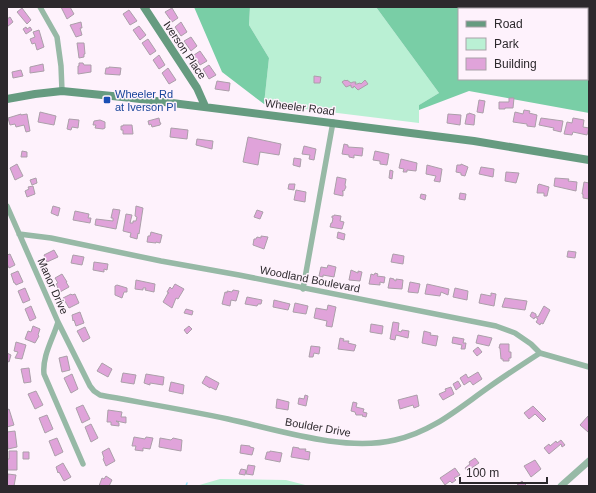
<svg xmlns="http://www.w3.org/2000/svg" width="596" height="493" font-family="Helvetica,sans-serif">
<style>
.green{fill:#baf0d4}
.forest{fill:#79cea6;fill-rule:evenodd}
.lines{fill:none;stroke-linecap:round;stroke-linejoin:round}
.stream{stroke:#98e4fc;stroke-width:1.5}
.building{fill:#e0a3da;stroke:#ab9fa9}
.minor{stroke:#97b9a6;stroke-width:5.5}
.tertiary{stroke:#97b9a6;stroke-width:7}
.secondary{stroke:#669b80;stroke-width:8}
.transit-dot{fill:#1a4fb4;stroke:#fef2fc;stroke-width:1.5}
.labels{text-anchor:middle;stroke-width:3;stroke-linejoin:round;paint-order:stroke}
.street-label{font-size:11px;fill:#2d292d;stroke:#fef2fc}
.transit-label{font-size:11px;fill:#164399;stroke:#fef2fc;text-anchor:start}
</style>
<rect width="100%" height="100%" fill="#fef2fc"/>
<path class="green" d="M250 7H376L439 93 419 105V123L264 104 269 58 249 25Z
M220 479 286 480 309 486H196Z"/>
<path class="forest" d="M194 7H250L249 25 269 58 264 104 222 72Z
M376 7H589V113L469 91 419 110V105L439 93ZM459 9H587V79H459Z"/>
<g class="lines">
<path class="stream" d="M186 486 187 483"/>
</g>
<path class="building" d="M61 7H70L74 14 67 19Z
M22 8 31 20 27 24 17 12Z
M172 8 178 18 172 22 165 12Z
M129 10 137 21 130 25 123 14Z
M10 17 13 22 7 27V19Z
M81 22 82 28H80L82 35 76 37 70 25Z
M181 22 187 32 181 36 175 27Z
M139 26 146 35 140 40 133 30Z
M26 27 27 29 30 27 32 30 26 34 23 29Z
M39 30 44 47 37 50 35 43 32 44 30 39 35 37 33 32Z
M191 37 197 46 191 51 184 41Z
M148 39 156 51 150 55 142 43Z
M77 43H84L85 54H84V57L79 58Z
M200 51 207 61 200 65 194 55Z
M159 55 165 65 159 69 153 60Z
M79 63H83L84 65H91V72L78 74V66H79Z
M43 64 44 71 30 73V67Z
M209 65 216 75 209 79 203 69Z
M109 67 121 68 120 75 105 74 106 68H109Z
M168 68 176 80 169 84 162 73Z
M21 70 23 76 13 78 12 72Z
M314 76 321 77 320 83H314Z
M345 80 346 81 347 80 351 83 353 82H356L355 84H357L360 83 361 84 365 80 368 84 358 90 354 86 353 88 351 87V85L346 87 342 82Z
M217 81 230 83 229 91 215 89Z
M509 98H514L513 108H505V109H499V102H509Z
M479 100 485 101 483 113 477 112Z
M524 110 530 111 529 113 537 115 535 127 527 126V124L513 122 515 112 523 114Z
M40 112 56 116 54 125 38 122Z
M469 113 475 115 474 125 465 124 467 114H469Z
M21 114V115L27 114 30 131 26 132 24 125 16 127 15 124 10 125 8 118Z
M448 114 461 115 460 125 447 123Z
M159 118 160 123H161L160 125 152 127 151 124 149 125 148 121Z
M541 118 563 121 561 132 553 130 554 128 539 125Z
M573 118 584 120 583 127 589 128 587 135 573 132 572 135 564 134 567 122 572 123Z
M69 119 79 120 78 128 72 127 71 130 67 129Z
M100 120 105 122V128L103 129 95 128 96 125H93L94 121Z
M123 125H132L133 134H123V130H121V126H123Z
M171 128 188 130 187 139 170 137Z
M248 137 281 144 279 155 260 152 258 165 243 162Z
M197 139 213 141 212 149 196 145Z
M344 144 348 145V147L363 148 362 156 354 155V158L349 157V155L342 154Z
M304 146 316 149 314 160 309 159 310 155 302 154Z
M22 151 27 152V157H21Z
M375 151 389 154 387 165 380 164V161L373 160Z
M294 158 301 159 300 167 293 165Z
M401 159 417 163 416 171 407 170V172H403L404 169 399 168Z
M17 164 23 176 15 180 10 168Z
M461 164 468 167 465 176 461 175V173L456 172 457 165H461Z
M427 165 442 169 440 182 434 181 436 176 426 174Z
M481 167 494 169 493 177 479 174Z
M390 170 393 171 392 179 389 178Z
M506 172 519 173 516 183 505 181Z
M337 177 346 179 345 185 346 187 344 191H342L343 192V196L334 194Z
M36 178 37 183 32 185 30 180Z
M555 178 569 179 568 181 577 182 576 191 554 186Z
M584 182 589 183V199L583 198V194H582Z
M289 184H295L294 190 288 189Z
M539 184 549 187 547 196H544V193H537L538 185Z
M33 186 35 194 27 197 25 191 29 189 28 187Z
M296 190 306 192 305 202 294 200Z
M460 193 466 194 465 200 459 199Z
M421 194 426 195 425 200 420 198Z
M53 206 60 208 58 216 51 213Z
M136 206 143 208 139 234 138 233 137 239 130 237 131 233 123 231 126 214 132 215 130 223H133V221H136L137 217 135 216Z
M113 209 120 210 116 229 95 225 96 219 113 221V218H111Z
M257 210 263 212 260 219 254 217Z
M75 211 89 214 88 218H91L90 223 73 220Z
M334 215 341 216 340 221 344 222 342 229 330 227 331 223H332L333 218H332V216H334Z
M151 232 162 235 160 243 156 242V243L147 242 148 236H150Z
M338 232 345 234 344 240 337 238Z
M261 236 268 237 264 249 253 245 254 239H256L257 237 261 238Z
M54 250 58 257 47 262 44 255Z
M568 251 576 252 575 258 567 257Z
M10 254 15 265 9 268 7 264V255Z
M393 254 404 256 403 264 391 262Z
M73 255 84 257 82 265 71 263Z
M94 262 108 264 107 270 104 269V272L93 270Z
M328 265 336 267 334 277 323 275V277L319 276 321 267 327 268Z
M351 270 358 273V271L362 272 360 281 349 280Z
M18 271 23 282 16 285 15 283H14L11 274Z
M375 273 378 274 377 276 385 277 384 283 380 282V285L369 284 371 274 374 275Z
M62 274 67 282H66L69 287 60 292 56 284 58 283 55 278Z
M390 278 394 279V280L396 281V279L403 280 402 289 388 288Z
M136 280 155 284 154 292 145 290 146 288H143V290L135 289Z
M410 282 420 284 418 293 408 292Z
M175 284 184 289 178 299 176 298 172 308 163 302 168 293H169L167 292 170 287 172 289Z
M427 284 449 289 448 295 441 292 440 296 425 294Z
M117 285 127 288V292H124L122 298 115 295V286Z
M25 288 30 300 23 303 18 291Z
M455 288 468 291 467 300 453 297Z
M233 290 239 291 236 301 231 300 230 306 222 304 225 292 227 293V291L232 292Z
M491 293 496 294 494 306 479 303 481 294 491 296Z
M71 294 72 295 75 294 79 303 69 308 63 298Z
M247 297 262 300 261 304H258L257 306 245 304Z
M505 298 527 301 525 310 502 307Z
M274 300 290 304 288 310 273 307Z
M295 303 308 306 306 314 293 312Z
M328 305 336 307 332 327 326 326 327 321 314 318 316 308 327 310Z
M31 306 36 318 30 321 25 309Z
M544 306 550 310 543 324 541 323 540 325 536 322 538 319 535 317 534 319 530 316 532 312 536 314V316L538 317Z
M186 309 193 311 192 315 184 313Z
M80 312 84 323 76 326 74 320 73 321 72 315Z
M393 322 399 323 398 331 401 332 402 330 409 331 408 338 396 335 395 340 390 339Z
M371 324 383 326 382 334 370 332Z
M33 326 40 329 38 335 39 336 35 343 25 339 28 331 31 332Z
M189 326 192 329 187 334 184 330Z
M85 327 90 338 83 342 77 331Z
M424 331 431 333 430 335 438 336 436 346 422 343Z
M478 335 492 338 489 346 476 343Z
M453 337 464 339 463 343H466L465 349H461L462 345 452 343Z
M340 338 344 339 343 341H349L348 343 356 345 354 351 338 349Z
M16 342 26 345 22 359 15 358 18 352 14 351Z
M500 344H509V352H511V358H509V361H503V359H501L500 348H499Z
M311 346 320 347 319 354 314 353 313 357H309Z
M478 347 482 352 477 356 473 351Z
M7 353 11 355 9 362 7 361Z
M67 356 70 370 62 372 59 358Z
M102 363 112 369 108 377 97 371Z
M29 368 31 382 24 383 21 369Z
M478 372 482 379 473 385 470 381 464 385 460 378 466 374 468 378Z
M123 373 136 375 134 384 121 382Z
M72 374 78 389 71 393 64 378Z
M146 374 164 377 163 385 150 383V385L144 383Z
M206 376 219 383 216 390 210 387V388L202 383Z
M458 381 461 386 456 390 453 384Z
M171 382 184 385 183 394 169 391Z
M451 387 454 394 443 400 439 394 446 391 445 389Z
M36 391 43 405 35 409 28 394Z
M305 395 308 396 306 406 298 404 299 398 304 399Z
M417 395 419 406 414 408 413 405 400 409 398 400Z
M277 399 289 402 288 410 276 408Z
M353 402 357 403 356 407 364 409 363 412 367 413 366 417 362 416 363 415H356L355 412 351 411Z
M83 405 90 419 82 423 76 408Z
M533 406 546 419 543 422 535 414 529 419 524 413Z
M9 409 14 425 7 427V410Z
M108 410 122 412 121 417H126V423L116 421 119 423V426L111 425V422H107Z
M47 415 53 429 45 433 39 418Z
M588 416 589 431 588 432 580 425Z
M91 424 98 438 91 442 85 427Z
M15 431 17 447 8 449 7 432Z
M134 437 145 439 146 437 153 438 150 449 143 448V451L135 450 136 446H132Z
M57 438 63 452 55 456 49 441Z
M160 438 171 440 173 438 182 440 181 451 159 447Z
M561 440 565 445 562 447 561 444 549 454 544 448 549 444 550 446 556 441 557 443Z
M241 445 250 446V447L254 448 252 455 240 453Z
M293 447 299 448V449H306L305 451 310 452 309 460 291 457Z
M109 448 115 461 106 466 103 459 104 458 102 452Z
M9 451H17V470H8L7 459H9Z
M270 451 282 453 280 462 265 459 267 452H270Z
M23 452H29V459H23Z
M475 458 479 463 467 471 465 468 470 464 469 462Z
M535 460 541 469 531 477 524 466Z
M63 463 71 477 64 481 59 472 58 473 56 467Z
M248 465 255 466 253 475 246 474Z
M455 468 460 475 454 478 456 480 452 483 450 481 445 485 440 478Z
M241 469 246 470 245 475 239 474Z
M8 474 16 475 14 486H7Z
M106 476 112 480 109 486H99L102 478 104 479Z
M522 481 527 486H516Z"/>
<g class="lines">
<path class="minor" d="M40 7 57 37 61 66 62 91
M7 206 58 322 90 386 94 391 100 395C143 403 186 410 228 419 279 430 344 452 395 440 432 432 459 408 489 387 506 375 523 364 540 353
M19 234 51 238 161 261 239 275 496 326 515 333 531 344 540 353 589 367
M303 289 333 122
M58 322C53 339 42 356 44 374L83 464"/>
<path class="tertiary" d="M561 486 589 461"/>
<path class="secondary" d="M144 7 197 88 205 106
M7 99 35 94 62 91 132 98 474 141 589 160"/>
</g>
<rect class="transit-dot" x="103" y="96" width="8" height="8" rx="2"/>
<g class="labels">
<g class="street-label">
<text transform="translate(185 50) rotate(56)" y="4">Iverson Place</text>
<text transform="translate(300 107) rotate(7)" y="4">Wheeler Road</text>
<text transform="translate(310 279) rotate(11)" y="4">Woodland Boulevard</text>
<text transform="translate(53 286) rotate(66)" y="4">Manor Drive</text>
<text transform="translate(318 427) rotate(10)" y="4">Boulder Drive</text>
</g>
<g class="transit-label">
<text x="115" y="98">Wheeler Rd<tspan x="115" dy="13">at Iverson Pl</tspan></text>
</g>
</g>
<rect width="596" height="493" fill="none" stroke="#2d292d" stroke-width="16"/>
<rect x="458" y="8" width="130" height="72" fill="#fef2fc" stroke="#aaa2a9"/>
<rect x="466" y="21" width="20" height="6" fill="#669b80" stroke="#aaa2a9"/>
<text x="494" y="28" font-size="12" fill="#2d292d">Road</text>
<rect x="466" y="38" width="20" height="12" fill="#baf0d4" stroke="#aaa2a9"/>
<text x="494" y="48" font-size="12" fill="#2d292d">Park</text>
<rect x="466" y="58" width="20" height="12" fill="#e0a3da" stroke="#aaa2a9"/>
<text x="494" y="68" font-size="12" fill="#2d292d">Building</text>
<path d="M460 477v6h87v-6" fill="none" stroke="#2d292d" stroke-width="2"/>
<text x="466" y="477" font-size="12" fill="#2d292d" stroke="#fef2fc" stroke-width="3" paint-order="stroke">100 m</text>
</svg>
